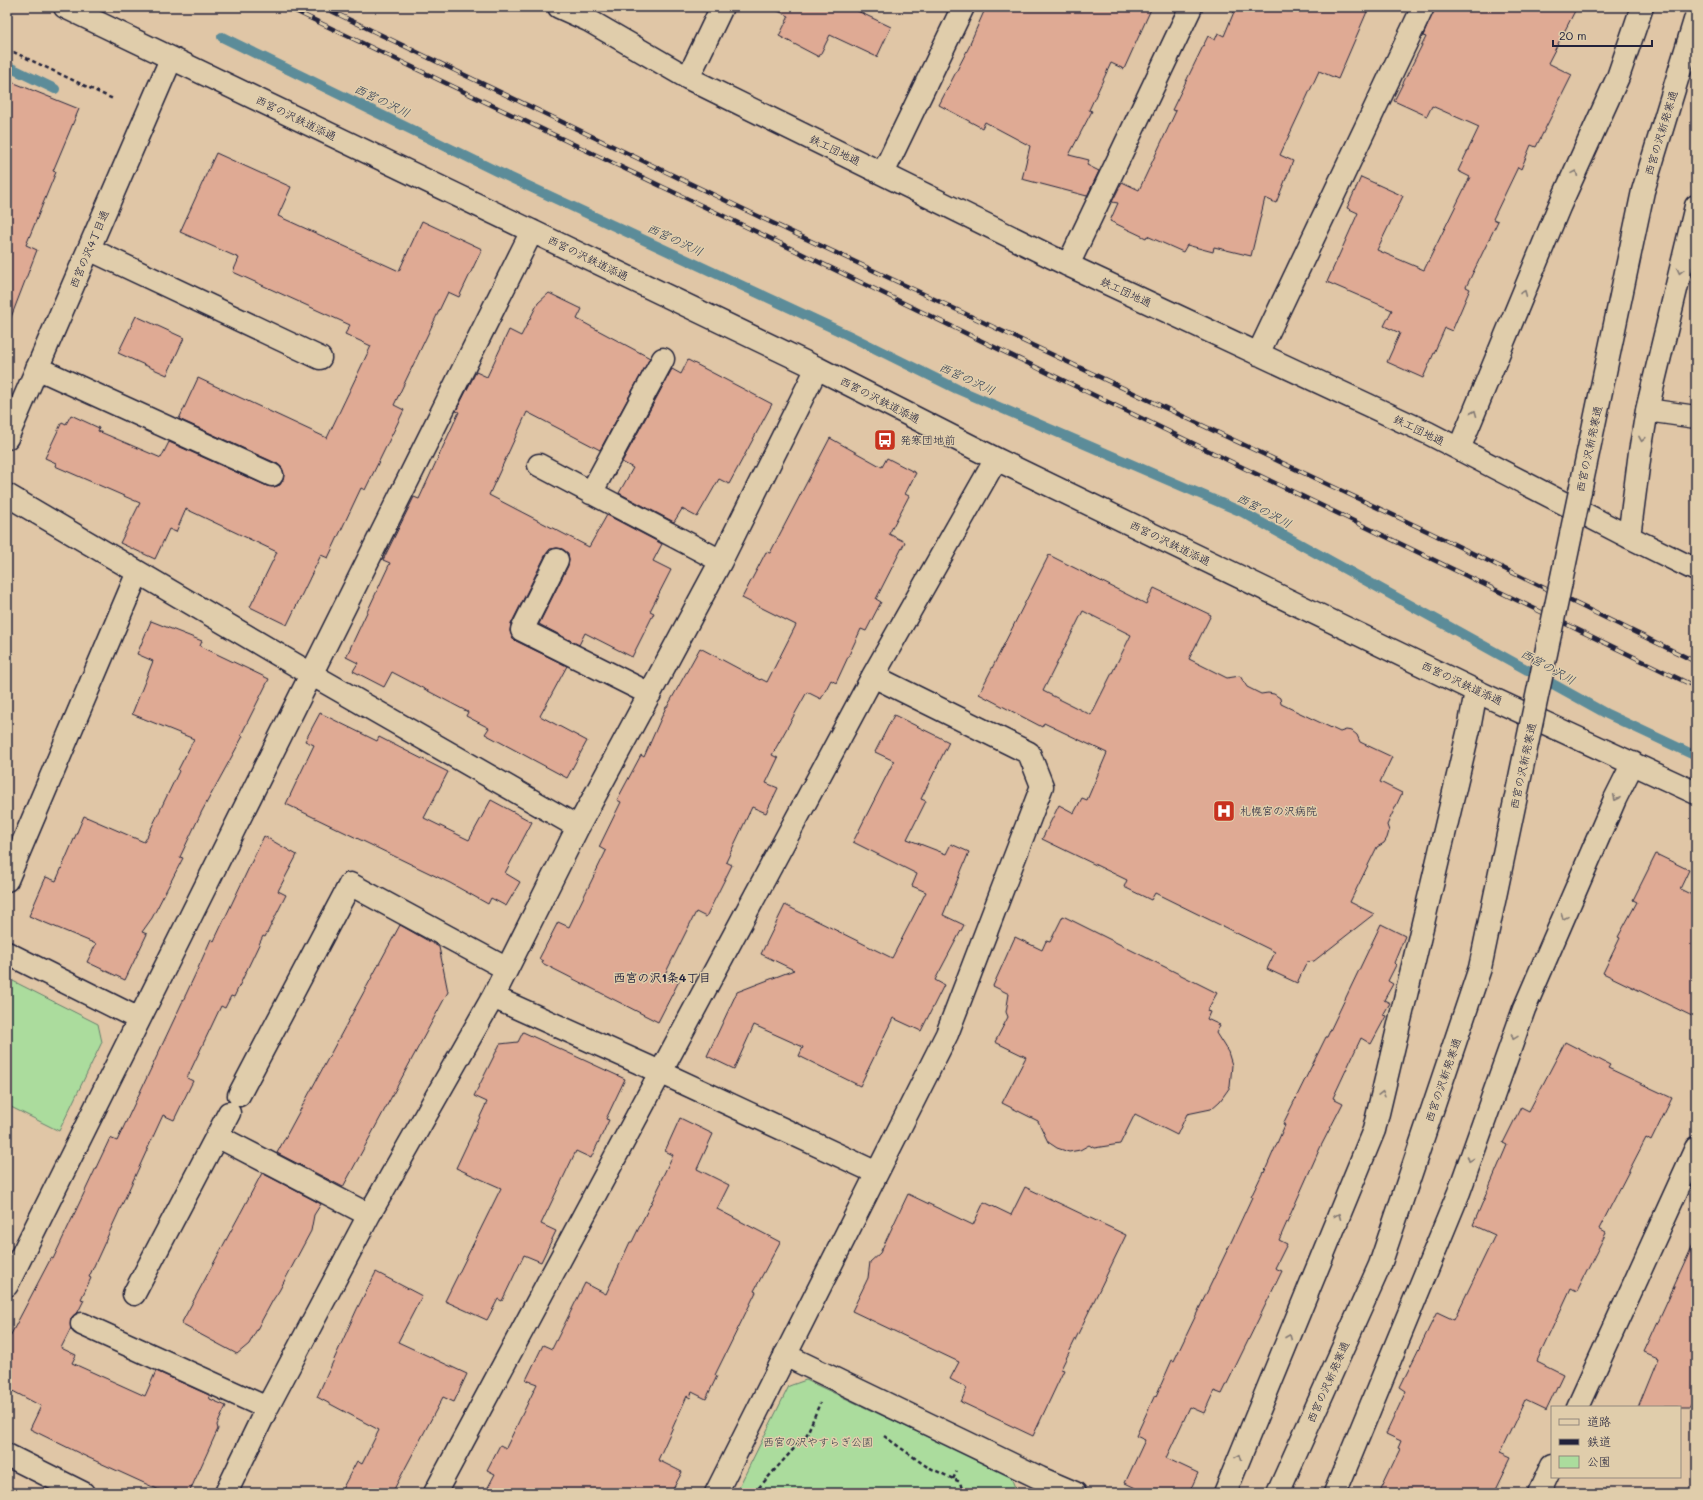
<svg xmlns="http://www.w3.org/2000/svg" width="1703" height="1500" font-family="Mali,'Klee One',sans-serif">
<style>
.built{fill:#d8b89d}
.green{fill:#abdc9d;stroke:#667f6c}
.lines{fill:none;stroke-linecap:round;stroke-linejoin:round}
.stream{stroke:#5c8c99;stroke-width:10}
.building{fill:#dfaa94;stroke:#22223b;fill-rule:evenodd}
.minor-casing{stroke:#22223b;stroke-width:25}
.path{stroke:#22223b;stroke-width:2.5;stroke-dasharray:4 3;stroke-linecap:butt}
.minor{stroke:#e0cdab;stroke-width:22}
.rail-casing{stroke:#22223b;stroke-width:4.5}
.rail{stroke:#e0cdab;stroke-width:3;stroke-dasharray:9;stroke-linecap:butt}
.minor-bridge-casing{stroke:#22223b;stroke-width:25;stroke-linecap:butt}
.minor-bridge{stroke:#e0cdab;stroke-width:22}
.oneway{stroke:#817873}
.labels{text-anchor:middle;stroke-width:3;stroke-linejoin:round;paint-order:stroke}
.street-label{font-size:11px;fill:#22223b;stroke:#e0cdab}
.poi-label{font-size:11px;fill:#22223b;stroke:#e0cdab;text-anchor:start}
.park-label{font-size:11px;fill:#373e4a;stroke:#e0cdab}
.water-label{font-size:12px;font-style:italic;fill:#303d53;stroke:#e0cdab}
.neighbourhood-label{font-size:12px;font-weight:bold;fill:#22223b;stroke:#e0cdab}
</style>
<rect width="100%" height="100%" fill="#e0c6a6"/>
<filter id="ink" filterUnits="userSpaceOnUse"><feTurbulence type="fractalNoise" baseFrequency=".025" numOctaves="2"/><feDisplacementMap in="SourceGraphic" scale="8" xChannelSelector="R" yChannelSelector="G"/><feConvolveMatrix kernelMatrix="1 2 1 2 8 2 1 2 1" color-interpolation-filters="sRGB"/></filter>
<g filter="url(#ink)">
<path class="built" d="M7 1483 27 1493H7Z"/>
<path class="green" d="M7 978 98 1024 102 1042 59 1131 7 1105Z
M806 1380 1010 1475 1016 1490 1015 1493H736L789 1386Z"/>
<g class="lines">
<path class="stream" d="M222 37 496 171 848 335 957 389 1242 512 1607 714 1696 756
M7 66 55 89"/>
</g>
<path class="building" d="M769 7H849L891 27 877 57 830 35 819 57 779 36 789 16Z
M986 7H1152L1124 69 1111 63 1089 110 1092 111 1069 155 1089 160 1087 165 1099 171 1087 196 1022 179 1030 146 985 122 982 128 939 105 971 43H970Z
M1236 7H1369L1338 79 1319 71 1280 155 1293 161 1276 203 1265 198 1251 256 1214 247 1213 252 1187 245 1183 252 1147 236 1146 238 1110 221 1118 203 1112 202 1122 182 1139 190 1176 111 1172 110 1208 36 1215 40 1218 33 1224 36Z
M1435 7H1577L1548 63 1572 75 1536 147 1531 145 1521 169 1518 167 1493 219 1498 221 1466 287 1470 289 1452 331 1445 328 1423 378 1387 362 1400 333 1384 326 1392 310 1327 282 1358 213 1347 208 1361 177 1403 196 1377 250 1424 270 1470 177 1458 171 1479 127 1432 106 1427 116 1394 101 1426 37 1423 36Z
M7 80 79 109 53 171 56 172 26 245 37 250 8 325Z
M216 153 291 187 278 216 399 271 422 221 482 249 459 297 448 292 394 405 404 410 365 490 361 488 328 558 321 555 287 625 250 607 277 552 186 509 176 532 169 529 155 559 120 543 140 503 55 466 56 463 45 458 62 422 66 424 71 415 99 428 98 431 161 458 169 442 267 486 274 487 280 485 283 480 284 474 282 468 278 464 179 419 198 378 327 438 371 346 345 334 350 325 233 272 239 258 180 232Z
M549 293 582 309 577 319 650 358 600 450 527 412 489 495 589 547 607 515 662 544 653 561 671 570 650 611 654 613 632 657 585 633 579 645 539 624 568 566 569 560 568 553 562 549 557 548 550 549 546 554 511 624 510 631 512 637 516 641 567 666 540 716 587 741 567 778 485 734 489 728 466 716 468 712 392 672 384 687 353 671 358 663 346 657 390 563 383 560 414 497 419 499 459 412 456 411 476 372 487 377 509 330 521 336 538 303Z
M136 316 184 338 167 375 118 353Z
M688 360 772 404 729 484 719 479 697 517 682 509 674 522 619 493 633 468 622 462 672 369 681 374Z
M830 438 882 467 887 458 916 473 905 494 909 496 889 534 905 542 876 599 881 602 866 631 861 629 836 683 831 680 821 699 807 692 772 755 778 758 766 783 778 788 766 813 752 807 726 862 732 865 706 917 696 912 665 974 679 981 658 1022 542 963 543 961 539 959 558 922 569 927 606 851 599 847 621 802 617 800 641 755 644 757 666 707H667L700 648 760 680 761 679 767 682 796 625 742 598 766 552 770 553Z
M1049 555 1146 604 1154 588 1211 615 1189 659 1227 678 1240 676 1247 687 1261 694 1268 693 1274 694 1280 698 1281 704 1340 732 1346 730 1352 731 1357 735 1360 742 1392 757 1380 782 1402 793 1387 825 1389 831 1387 838 1384 843 1377 847 1350 902 1374 914 1314 961 1307 962 1297 983 1267 969 1275 952 1155 893 1151 900 1124 887 1127 880 1042 839 1059 805 1074 813 1082 798 1087 800 1107 753 1044 723 1042 727 979 694ZM1083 611 1131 635 1091 715 1043 691Z
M151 621 202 641 200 646 269 679 241 735 243 736 202 811 180 857 183 858 152 918 142 932 147 934 125 980 87 962 96 944 29 916 46 877 56 881 84 816 144 842 146 839 179 771 178 770 194 739 132 714 153 661 137 654Z
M320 713 377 741 379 737 448 772 424 818 469 840 491 800 532 822 505 873 520 882 506 906 491 898 488 904 450 883 286 804 314 745 305 741Z
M894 715 949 742 921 799 926 801 907 839 946 854 951 844 969 852 943 915 964 925 935 980 944 985 921 1031 893 1018 860 1086 799 1056 803 1047 754 1025 734 1069 707 1056 737 992 794 970 761 954 785 905 892 958 926 892 912 886 917 874 853 842 894 761 875 752Z
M264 836 297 855 278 891 286 895 265 937 263 936 234 997 231 996 225 1008 221 1006 187 1078 193 1081 174 1120 163 1115 89 1277 91 1278 81 1299 84 1300 78 1312 71 1318V1328L61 1348 76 1355 72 1363 145 1396 156 1371 209 1395 210 1399 226 1406 217 1425 218 1429 189 1493H166L87 1457 30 1429 41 1406 7 1388V1342L51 1258 53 1259 110 1138 117 1141 195 975 211 939 214 941Z
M1656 854 1689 870 1680 889 1696 897V1018L1603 973 1620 938 1618 937 1637 902 1633 900Z
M1063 916 1217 993 1207 1011 1210 1012 1207 1019 1220 1025 1216 1033 1228 1052 1232 1065 1230 1087 1220 1101 1211 1109 1187 1114 1177 1135 1135 1114 1120 1144 1094 1148 1089 1145 1080 1150 1069 1152 1057 1148 1048 1142 1038 1121 1002 1103 1026 1057 995 1042 1008 1017 1006 1012 1009 994 993 986 1015 937 1042 950 1046 941 1050 942Z
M1381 924 1405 936 1394 963 1396 965 1388 981 1393 984 1384 1000 1390 1003 1383 1015 1386 1016 1371 1044 1361 1038 1333 1098 1343 1103 1320 1148 1279 1240 1287 1244 1275 1268 1282 1271 1222 1394 1214 1391 1204 1413 1190 1407 1166 1458 1198 1473 1189 1493H1146L1125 1483 1145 1440 1136 1436 1155 1395 1156 1396 1172 1360 1174 1361 1233 1238 1252 1197H1251L1263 1172 1264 1173 1285 1125 1283 1124 1326 1037H1327Z
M400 925 439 947 448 992 343 1187 277 1153Z
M523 1032 625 1079 606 1119 609 1120 591 1158 576 1151 541 1224 556 1231 541 1262 524 1255 502 1301 498 1299 487 1320 445 1301 501 1188 456 1168 487 1102 474 1096 500 1044 518 1042Z
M1565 1042 1610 1065 1608 1068 1672 1098 1651 1141 1646 1138 1599 1229 1606 1233 1577 1291 1571 1288 1537 1361 1563 1374 1546 1410 1525 1400 1500 1453 1511 1458 1494 1493H1379L1400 1449 1398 1448 1401 1441 1386 1434 1406 1391 1400 1387 1437 1312 1454 1320 1495 1235 1473 1225 1507 1145 1503 1143 1521 1107 1529 1111Z
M680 1118 713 1134 697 1169 729 1185 717 1209 780 1242 754 1291 756 1292 715 1375 717 1376 706 1399 692 1392 690 1398 687 1396 658 1460 682 1472 671 1493H485L495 1474 487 1470 500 1445 506 1448 537 1384 526 1380 543 1345 552 1349 585 1283 606 1294 630 1242H632L661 1183 660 1182 673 1155 665 1151Z
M262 1173 321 1204 314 1215 311 1231 279 1291 273 1300 249 1344 237 1354 181 1324Z
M1025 1187 1126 1235 1061 1369 1064 1370 1033 1436 961 1402 967 1388 950 1379 959 1362 852 1311 868 1278 870 1262 880 1253 908 1194 973 1225 984 1202 1011 1215Z
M1696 1238V1393L1690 1407H1638L1658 1358 1644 1352Z
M376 1272 422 1296 398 1342 467 1374 454 1402 443 1397 392 1493H340L357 1461 362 1464 379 1430 317 1397 357 1309Z"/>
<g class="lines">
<g class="minor-casing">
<path id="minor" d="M65 7 817 368 996 459 1476 691 1696 793
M559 7 588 20 688 78 1068 265 1428 433 1629 537 1696 570
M688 78 722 7
M883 173 963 7
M89 249 320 358
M1068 265 1191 7
M1258 354 1423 7
M37 368 272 475
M1647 410 1696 417
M7 438 171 59
M1459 449 1559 207 1618 77 1642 7
M539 465 721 561
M591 493 663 359
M7 495 311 674 578 827
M1629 537 1640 452 1647 410 1696 206
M557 560 522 630 650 694
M7 880 138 572
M7 953 139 1019
M493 997 660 1072 877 1173
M239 1095 350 884 507 969
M217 1136 369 1215
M7 1285 532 231
M134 1294 229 1113
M82 1324 267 1408
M785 1355 1040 1478 1075 1493
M1578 1407 1696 1148
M7 1455 83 1493
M226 1493 267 1408 369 1215 493 997 578 827 721 561 817 368
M435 1493 873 676 996 459
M716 1493 947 1034 1042 786 1029 753 873 676
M1225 1493 1374 1130 1469 729 1476 691
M1335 1493 1459 1192 1524 1009 1615 799 1633 763
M1539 1493 1552 1465"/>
</g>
<path class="path" d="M7 49 113 99
M884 1436 926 1466 960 1482 963 1493
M953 1479 957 1471
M754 1493 807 1434 820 1403"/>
<use href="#minor" class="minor"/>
<g class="rail-casing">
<path id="rail" d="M287 7 759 233 1696 687
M323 7 764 219 1427 531 1696 662"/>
</g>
<use href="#rail" class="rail"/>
<g class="minor-bridge-casing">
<path id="minor-bridge" d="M1278 1493 1380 1265 1480 968 1643 191 1696 17"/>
</g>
<use href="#minor-bridge" class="minor-bridge"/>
</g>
<defs><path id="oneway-chevron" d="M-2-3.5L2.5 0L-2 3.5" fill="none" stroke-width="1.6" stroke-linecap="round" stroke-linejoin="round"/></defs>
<g class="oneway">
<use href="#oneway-chevron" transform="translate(1575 173) rotate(-66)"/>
<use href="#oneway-chevron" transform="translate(1680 271) rotate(103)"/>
<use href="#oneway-chevron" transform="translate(1524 293) rotate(-68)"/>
<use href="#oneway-chevron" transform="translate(1474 413) rotate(-68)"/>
<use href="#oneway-chevron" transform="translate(1642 439) rotate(100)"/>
<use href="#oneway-chevron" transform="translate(1616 798) rotate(115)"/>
<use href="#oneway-chevron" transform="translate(1564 917) rotate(114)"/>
<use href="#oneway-chevron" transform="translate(1514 1037) rotate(110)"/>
<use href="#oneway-chevron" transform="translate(1382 1094) rotate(-77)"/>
<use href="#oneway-chevron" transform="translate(1470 1159) rotate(110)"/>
<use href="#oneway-chevron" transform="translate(1338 1216) rotate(-68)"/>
<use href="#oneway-chevron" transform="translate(1289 1337) rotate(-68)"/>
<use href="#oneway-chevron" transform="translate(1239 1457) rotate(-68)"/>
</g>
</g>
<defs>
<g id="bus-square" transform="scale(1.15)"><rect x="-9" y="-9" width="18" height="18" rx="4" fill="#c8321e" stroke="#e0cdab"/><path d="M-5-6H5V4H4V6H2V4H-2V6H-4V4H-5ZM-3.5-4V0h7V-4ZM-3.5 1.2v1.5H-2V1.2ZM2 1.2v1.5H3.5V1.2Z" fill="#fff"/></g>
<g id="hospital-square" transform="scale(1.15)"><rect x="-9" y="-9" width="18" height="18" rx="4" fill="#c8321e" stroke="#e0cdab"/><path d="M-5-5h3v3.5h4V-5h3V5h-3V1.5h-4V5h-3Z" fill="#fff"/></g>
</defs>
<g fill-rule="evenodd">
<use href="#bus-square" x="885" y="440"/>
<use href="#hospital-square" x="1224" y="811"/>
</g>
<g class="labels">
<g class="street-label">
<text transform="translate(296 118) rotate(26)" y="4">西宮の沢鉄道添通</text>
<text transform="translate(1661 133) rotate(-73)" y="4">西宮の沢新発寒通</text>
<text transform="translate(835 150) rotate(26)" y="4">鉄工団地通</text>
<text transform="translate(89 249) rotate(-67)" y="4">西宮の沢4丁目通</text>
<text transform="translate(588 258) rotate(26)" y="4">西宮の沢鉄道添通</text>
<text transform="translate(1126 292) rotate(25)" y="4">鉄工団地通</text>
<text transform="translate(880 400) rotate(27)" y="4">西宮の沢鉄道添通</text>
<text transform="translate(1419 430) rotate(26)" y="4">鉄工団地通</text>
<text transform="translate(1589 449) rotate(-78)" y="4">西宮の沢新発寒通</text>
<text transform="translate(1170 543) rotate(26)" y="4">西宮の沢鉄道添通</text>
<text transform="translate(1462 683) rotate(25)" y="4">西宮の沢鉄道添通</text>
<text transform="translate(1523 766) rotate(-78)" y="4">西宮の沢新発寒通</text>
<text transform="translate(1443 1080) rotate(-71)" y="4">西宮の沢新発寒通</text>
<text transform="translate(1328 1382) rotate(-66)" y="4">西宮の沢新発寒通</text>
</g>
<g class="poi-label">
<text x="900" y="444">発寒団地前</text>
<text x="1240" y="815">札幌宮の沢病院</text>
</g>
<g class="park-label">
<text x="818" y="1446">西宮の沢やすらぎ公園</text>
</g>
<g class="water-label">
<text transform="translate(382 101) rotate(26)" y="4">西宮の沢川</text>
<text transform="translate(675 240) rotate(25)" y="4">西宮の沢川</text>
<text transform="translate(967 379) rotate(25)" y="4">西宮の沢川</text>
<text transform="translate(1264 511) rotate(28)" y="4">西宮の沢川</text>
<text transform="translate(1548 667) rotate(29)" y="4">西宮の沢川</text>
</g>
<g class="neighbourhood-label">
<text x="662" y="982">西宮の沢1条4丁目</text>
</g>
</g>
<rect width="1703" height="1500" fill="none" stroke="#e0cdab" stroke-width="24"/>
<rect x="12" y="12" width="1679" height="1476" fill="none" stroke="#22223b" stroke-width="1.5" filter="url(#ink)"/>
<rect x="1551" y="1406" width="130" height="72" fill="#e0cdab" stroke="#94897e"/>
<rect x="1559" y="1419" width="20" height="6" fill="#e0cdab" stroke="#94897e"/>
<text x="1587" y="1426" font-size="12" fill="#22223b">道路</text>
<rect x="1559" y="1439" width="20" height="6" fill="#22223b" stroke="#94897e"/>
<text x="1587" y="1446" font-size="12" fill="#22223b">鉄道</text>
<rect x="1559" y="1456" width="20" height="12" fill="#abdc9d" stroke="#94897e"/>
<text x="1587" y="1466" font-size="12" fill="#22223b">公園</text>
<path d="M1553 40v6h99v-6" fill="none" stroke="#22223b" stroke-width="2"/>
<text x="1559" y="40" font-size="12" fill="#22223b" stroke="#e0cdab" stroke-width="3" paint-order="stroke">20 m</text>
</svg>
